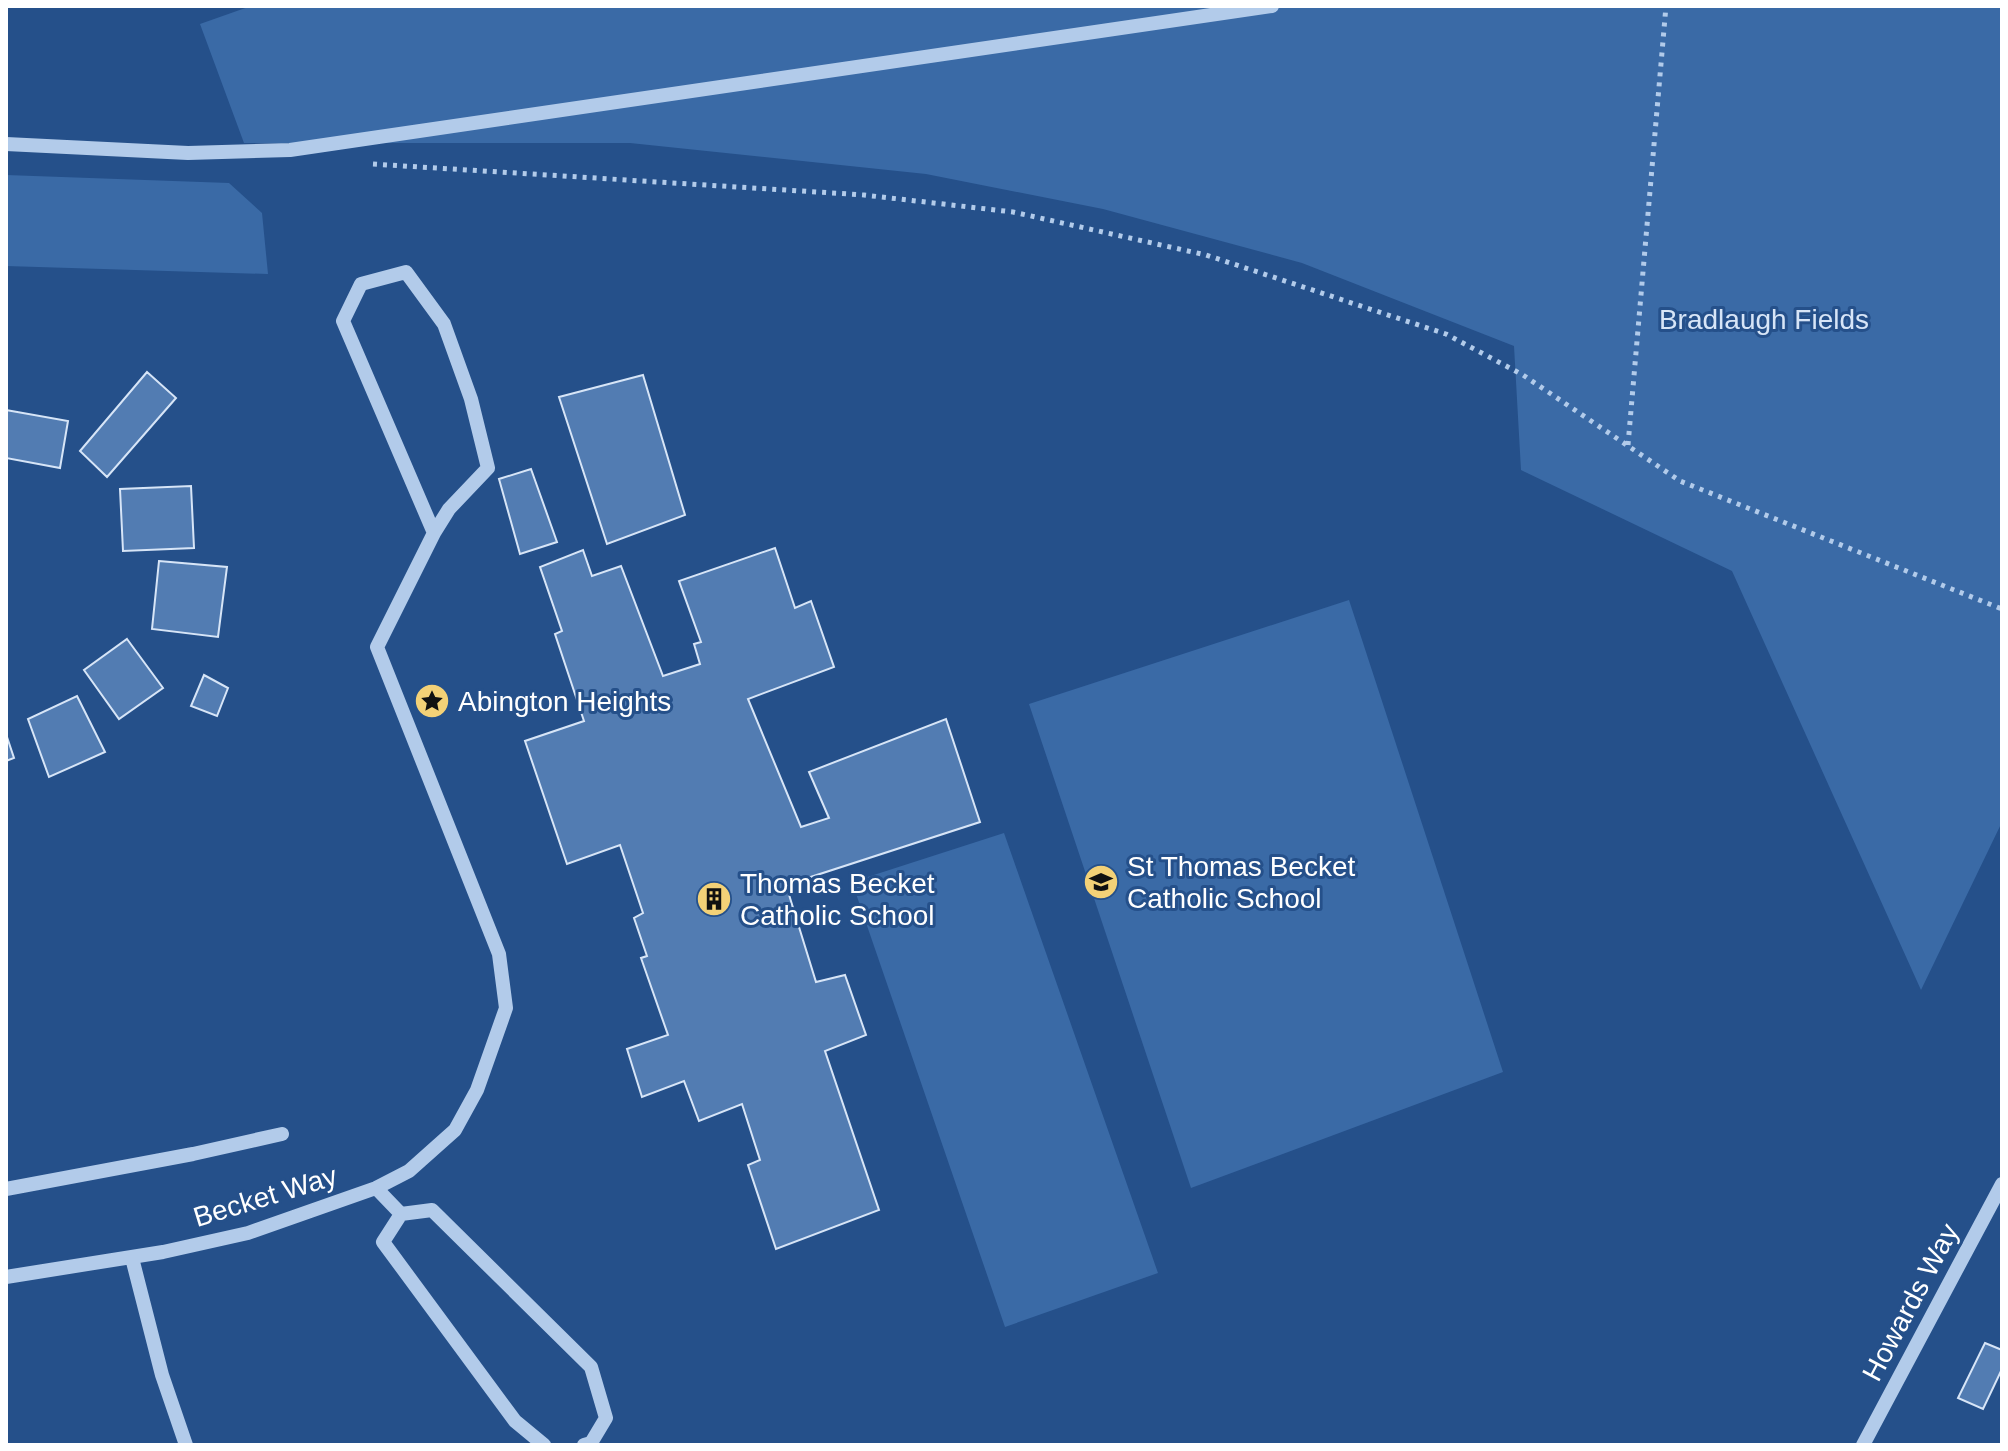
<svg xmlns="http://www.w3.org/2000/svg" width="2008" height="1451" font-family="Arial,sans-serif">
<style>
.green{fill:#3a6aa6}
.building{fill:#527cb2;stroke:#d7e5f7;stroke-width:2}
.lines{fill:none;stroke-linecap:round;stroke-linejoin:round}
.path{stroke:#b2cbea;stroke-width:5;stroke-dasharray:4 6;stroke-linecap:butt}
.minor{stroke:#b2cbea;stroke-width:14}
.labels{text-anchor:middle;stroke-width:6;stroke-linejoin:round;paint-order:stroke}
.park-label{font-size:28px;fill:#d7e5f7;stroke:#25508a}
.poi-label{font-size:28px;fill:#fff;stroke:#25508a;text-anchor:start}
.street-label{font-size:28px;fill:#fff;stroke:#25508a}
</style>
<rect width="100%" height="100%" fill="#25508a"/>
<path class="green" d="M251 6H2002V822L1921 990 1732 571 1521 470 1514 346 1302 263 1103 209 926 174 630 143H244L200 24Z
M6 175 229 183 262 213 268 274 6 266Z
M1349 600 1503 1072 1191 1188 1029 704Z
M1004 833 1158 1273 1005 1327 852 882Z"/>
<path class="building" d="M147 372 176 398 107 477 80 451Z
M643 375 685 515 607 544 559 397Z
M6 410 68 421 60 468 6 458Z
M531 469 557 542 520 554 499 479Z
M191 486 194 548 123 551 120 489Z
M775 548 795 608 811 601 834 667 748 699 801 827 829 818 809 772 946 719 980 822 786 885 816 982 845 975 866 1035 825 1051 879 1210 776 1249 748 1165 760 1160 742 1104 699 1121 684 1081 642 1097 627 1049 668 1035 641 958 647 956 634 918 643 913 620 845 567 864 525 741 584 721 555 634 562 631 540 567 583 550 592 576 621 566 663 676 700 664 694 644 701 642 679 581Z
M159 561 227 567 218 637 152 629Z
M127 639 163 688 119 719 84 670Z
M204 675 228 688 217 716 191 706Z
M77 696 105 752 49 777 28 719Z
M6 734 14 758 6 761Z
M1985 1343 2002 1350V1369L1983 1409 1958 1398Z"/>
<g class="lines">
<path class="path" d="M373 164 864 195 1013 212 1206 255 1446 334 1523 375 1680 481 2002 609
M1628 445 1666 6"/>
<path class="minor" d="M6 144 188 153 290 150 1272 6
M376 1188 401 1214
M6 1189 193 1154 282 1134
M132 1258 162 1375 186 1445
M6 1277 163 1252 248 1233 376 1188 409 1171 455 1130 477 1090 506 1008 499 954 377 647 434 533 343 321 361 284 406 272 444 324 471 399 488 468 449 509 434 533
M544 1445 515 1421 383 1242 401 1214 432 1210 591 1367 606 1418 591 1443 584 1445
M1863 1445 2002 1184"/>
</g>
<defs>
<g id="sight-disc" transform="scale(1.8)"><circle r="9.5" fill="#f3d177" stroke="#25508a"/><path d="M0-6L1.8-2.2L6-1.7L2.9 1.2L3.7 5.4L0 3.3L-3.7 5.4L-2.9 1.2L-6-1.7L-1.8-2.2Z" fill="#111"/></g>
<g id="school-disc" transform="scale(1.8)"><circle r="9.5" fill="#f3d177" stroke="#25508a"/><path d="M0-5L7-2L0 1L-7-2ZM-4 1L0 2.5L4 1V4Q0 6-4 4Z" fill="#111"/></g>
<g id="building-disc" transform="scale(1.8)"><circle r="9.5" fill="#f3d177" stroke="#25508a"/><path d="M-4-6H4V6H1V3H-1V6H-4ZM-2.5-4.3h1.7v1.8h-1.7ZM.8-4.3h1.7v1.8H.8ZM-2.5-1h1.7V.8h-1.7ZM.8-1h1.7V.8H.8Z" fill="#111"/></g>
</defs>
<g fill-rule="evenodd">
<use href="#sight-disc" x="432" y="701"/>
<use href="#school-disc" x="1101" y="882"/>
<use href="#building-disc" x="714" y="899"/>
</g>
<g class="labels">
<g class="park-label">
<text x="1764" y="329">Bradlaugh Fields</text>
</g>
<g class="poi-label">
<text x="458" y="711">Abington Heights</text>
<text x="1127" y="876">St Thomas Becket<tspan x="1127" dy="32">Catholic School</tspan></text>
<text x="740" y="893">Thomas Becket<tspan x="740" dy="32">Catholic School</tspan></text>
</g>
<g class="street-label">
<text transform="translate(265 1196) rotate(-17)" y="10">Becket Way</text>
<text transform="translate(1910 1302) rotate(-62)" y="10">Howards Way</text>
</g>
</g>
<rect width="2008" height="1451" fill="none" stroke="#ffffff" stroke-width="16"/>
</svg>
